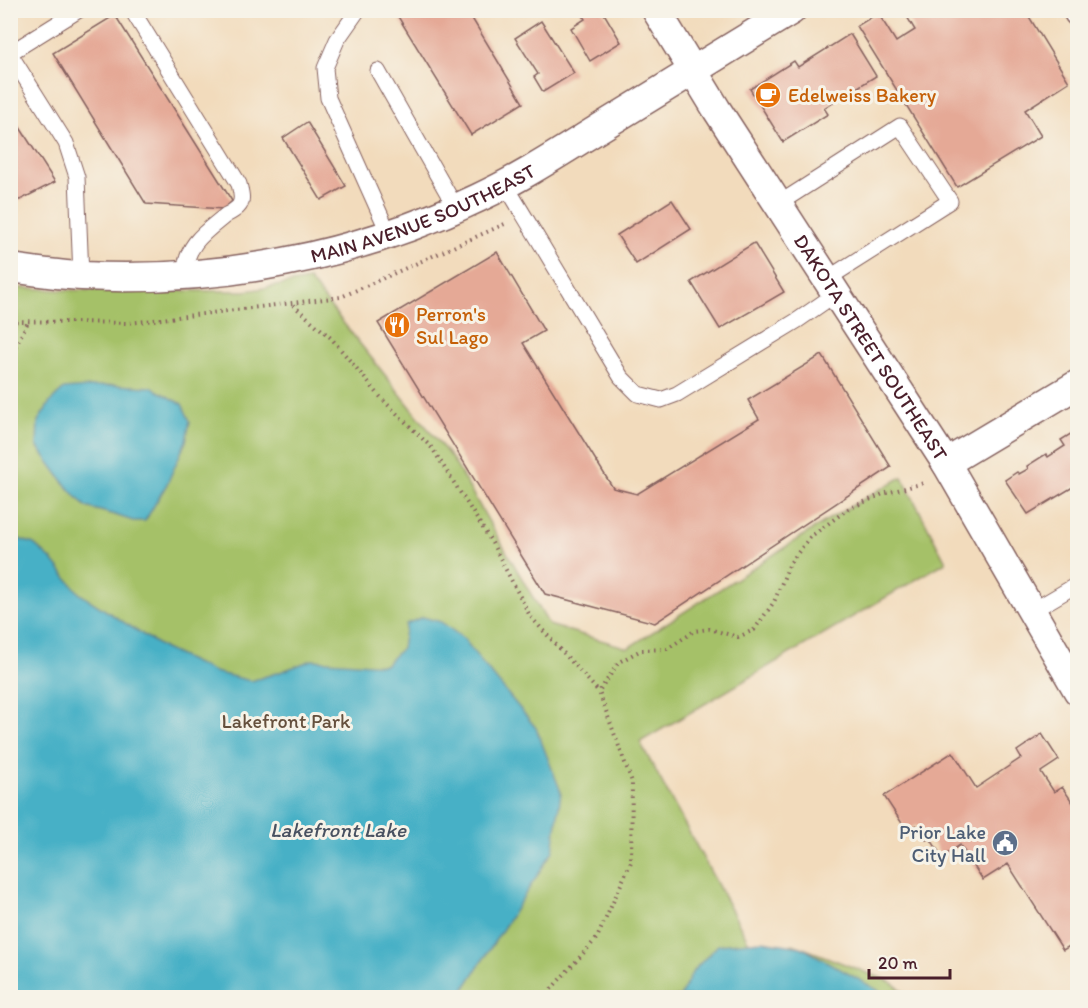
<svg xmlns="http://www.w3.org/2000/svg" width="1088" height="1008" font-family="Itim,sans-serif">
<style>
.green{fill:#a5c168;stroke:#78704a;stroke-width:1.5}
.water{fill:#47b0c6;stroke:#486878;stroke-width:1.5}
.building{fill:#e5a996}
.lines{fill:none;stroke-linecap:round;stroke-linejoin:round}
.lane-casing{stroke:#85615e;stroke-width:17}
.street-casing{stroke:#85615e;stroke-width:31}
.path{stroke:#85615e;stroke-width:4;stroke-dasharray:1.5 4.5;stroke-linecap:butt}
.lane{stroke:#fff;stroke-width:15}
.street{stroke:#fff;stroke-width:28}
.labels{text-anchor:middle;stroke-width:6;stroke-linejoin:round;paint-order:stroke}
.food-label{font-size:20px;fill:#c56008;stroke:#f7f3e8;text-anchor:start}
.street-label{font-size:20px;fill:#4a1f2b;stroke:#f7f3e8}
.park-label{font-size:20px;fill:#65503d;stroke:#f7f3e8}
.service-label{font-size:20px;fill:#4e5e75;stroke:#f7f3e8;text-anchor:end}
.water-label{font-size:21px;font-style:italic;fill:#495261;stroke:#f7f3e8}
</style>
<rect width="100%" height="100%" fill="#f7f3e8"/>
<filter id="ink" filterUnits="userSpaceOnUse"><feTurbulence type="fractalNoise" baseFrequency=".0167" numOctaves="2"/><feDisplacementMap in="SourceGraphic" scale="12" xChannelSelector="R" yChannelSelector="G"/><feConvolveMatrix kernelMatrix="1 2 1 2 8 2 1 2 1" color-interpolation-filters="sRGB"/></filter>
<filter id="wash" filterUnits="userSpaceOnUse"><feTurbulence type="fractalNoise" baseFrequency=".008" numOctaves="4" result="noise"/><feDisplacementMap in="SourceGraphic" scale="24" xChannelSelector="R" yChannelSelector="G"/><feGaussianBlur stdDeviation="1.35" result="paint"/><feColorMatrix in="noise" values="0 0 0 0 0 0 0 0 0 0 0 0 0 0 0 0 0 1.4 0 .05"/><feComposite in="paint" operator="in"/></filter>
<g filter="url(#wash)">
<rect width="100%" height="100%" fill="#f2dbbc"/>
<path class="green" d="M309 280 453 460 549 625 628 648 829 519 902 477 946 562 640 742 758 959 793 944 891 982 910 997H11L10 287 59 290 247 291Z"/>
<path class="water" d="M115 385 151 387 182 404 190 421 186 441 167 484 145 521H133L115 515 86 507 65 484 37 446 38 421 51 401 64 389Z
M10 536 34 544 52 560 80 594 165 649 214 672 251 681 283 671 312 660 385 665 402 648 406 624 423 617 441 622 464 639 483 664 536 728 561 792 553 851 459 997H11Z
M762 941 801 947 890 997H680L693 971 718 945Z"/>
<g id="blocks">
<path class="building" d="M404 10H467L523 103 471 135 397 15Z
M580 10H602L621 42 590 61 571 28 585 19Z
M903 10H1025L1069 82 1025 110 1041 136 957 187 857 26 878 13 896 42 915 30Z
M115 15 232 201 224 209 146 204 53 53Z
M541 21 574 73 543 92 534 77 538 74 515 38Z
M850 34 876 76 824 108 828 114 783 142 750 89 794 61 798 67Z
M10 112 55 182 20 200 10 199Z
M307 122 346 186 321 200 283 138Z
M672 200 691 229 636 264 617 235Z
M754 243 784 292 720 329 691 282Z
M497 252 544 331 523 343 613 488 637 494 759 419 748 400 822 355 891 467 655 623 545 594 378 323Z
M1077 430 1078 484 1028 514 1005 480 1017 472 1019 474 1028 469 1027 466 1046 454 1048 457 1065 446 1061 440Z
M1042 734 1059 760 1041 772 1054 792 1062 787 1078 810V941L1063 950 1008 864 983 880 960 845 942 857 930 838 926 840 916 825 907 831 884 796 953 752 976 788 1021 758 1017 751Z"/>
</g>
</g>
<g filter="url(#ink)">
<use href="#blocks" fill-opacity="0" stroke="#85615e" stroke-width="1.5"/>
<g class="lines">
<g class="lane-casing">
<path id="lane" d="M132 10 239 184C241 192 244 201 238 207 235 210 230 213 226 215 204 233 186 244 184 275
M358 10 337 40 325 68 328 98 389 234
M10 53 79 10
M10 54 66 143 77 177 81 276
M378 71 456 208
M505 184 621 377 638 394 661 400 677 394 798 320 837 293
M778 204 900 126 950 201 827 279
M1032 611 1078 584"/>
</g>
<g class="street-casing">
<g id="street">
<path id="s1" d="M656 10 717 110 946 463 1078 691"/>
<path d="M1077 10 1078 12"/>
<path id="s2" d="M10 268C34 271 58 275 82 276 218 283 355 257 478 198 524 177 567 148 611 121 671 84 732 47 792 10"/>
<path d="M946 463 1078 384"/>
</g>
</g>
<path class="path" d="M293 305 331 338 383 400 432 448 491 541 530 616 599 692
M10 321 129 323 341 297 507 223
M10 357 28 322
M543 998 597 938 631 862 632 782 599 692 619 662 641 650 667 649 694 631 709 629 738 637 754 630 774 602 790 563 810 537 848 509 883 494 924 483"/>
<use href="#lane" class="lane"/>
<use href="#street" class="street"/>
</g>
</g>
<defs>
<g id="cafe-disc" transform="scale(1.35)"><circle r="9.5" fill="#e8710a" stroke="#f7f3e8"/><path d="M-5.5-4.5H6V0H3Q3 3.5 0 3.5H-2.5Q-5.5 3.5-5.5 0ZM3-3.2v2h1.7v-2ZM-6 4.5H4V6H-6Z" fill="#fff"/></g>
<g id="restaurant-disc" transform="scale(1.35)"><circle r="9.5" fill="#e8710a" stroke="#f7f3e8"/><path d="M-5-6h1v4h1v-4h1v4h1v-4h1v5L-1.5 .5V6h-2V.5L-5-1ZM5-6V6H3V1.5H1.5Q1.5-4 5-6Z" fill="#fff"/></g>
<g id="civic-disc" transform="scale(1.35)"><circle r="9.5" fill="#5c6f8a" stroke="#f7f3e8"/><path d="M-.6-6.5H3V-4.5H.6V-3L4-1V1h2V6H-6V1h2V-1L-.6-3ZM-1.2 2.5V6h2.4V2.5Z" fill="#fff"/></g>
</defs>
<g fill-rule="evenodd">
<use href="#cafe-disc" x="768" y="95"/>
<use href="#restaurant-disc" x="397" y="325"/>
<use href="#civic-disc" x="1005" y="843"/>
</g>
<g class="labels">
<g class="food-label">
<text x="788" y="102">Edelweiss Bakery</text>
<text x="416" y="321">Perron's<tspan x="416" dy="23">Sul Lago</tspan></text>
</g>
<g class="street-label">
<text dy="7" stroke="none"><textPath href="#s2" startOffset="423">MAIN AVENUE SOUTHEAST</textPath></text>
<text dy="7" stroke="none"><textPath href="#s1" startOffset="400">DAKOTA STREET SOUTHEAST</textPath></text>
</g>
<g class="park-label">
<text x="286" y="728">Lakefront Park</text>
</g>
<g class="service-label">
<text x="986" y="839">Prior Lake<tspan x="986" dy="23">City Hall</tspan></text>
</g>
<g class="water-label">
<text x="338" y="837">Lakefront Lake</text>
</g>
</g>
<rect width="1088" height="1008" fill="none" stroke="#f7f3e8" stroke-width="36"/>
<path d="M869 969v9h81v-9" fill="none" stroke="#4a1f2b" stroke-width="3"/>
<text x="878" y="969" font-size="18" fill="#4a1f2b" stroke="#f7f3e8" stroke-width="4.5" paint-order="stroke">20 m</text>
</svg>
